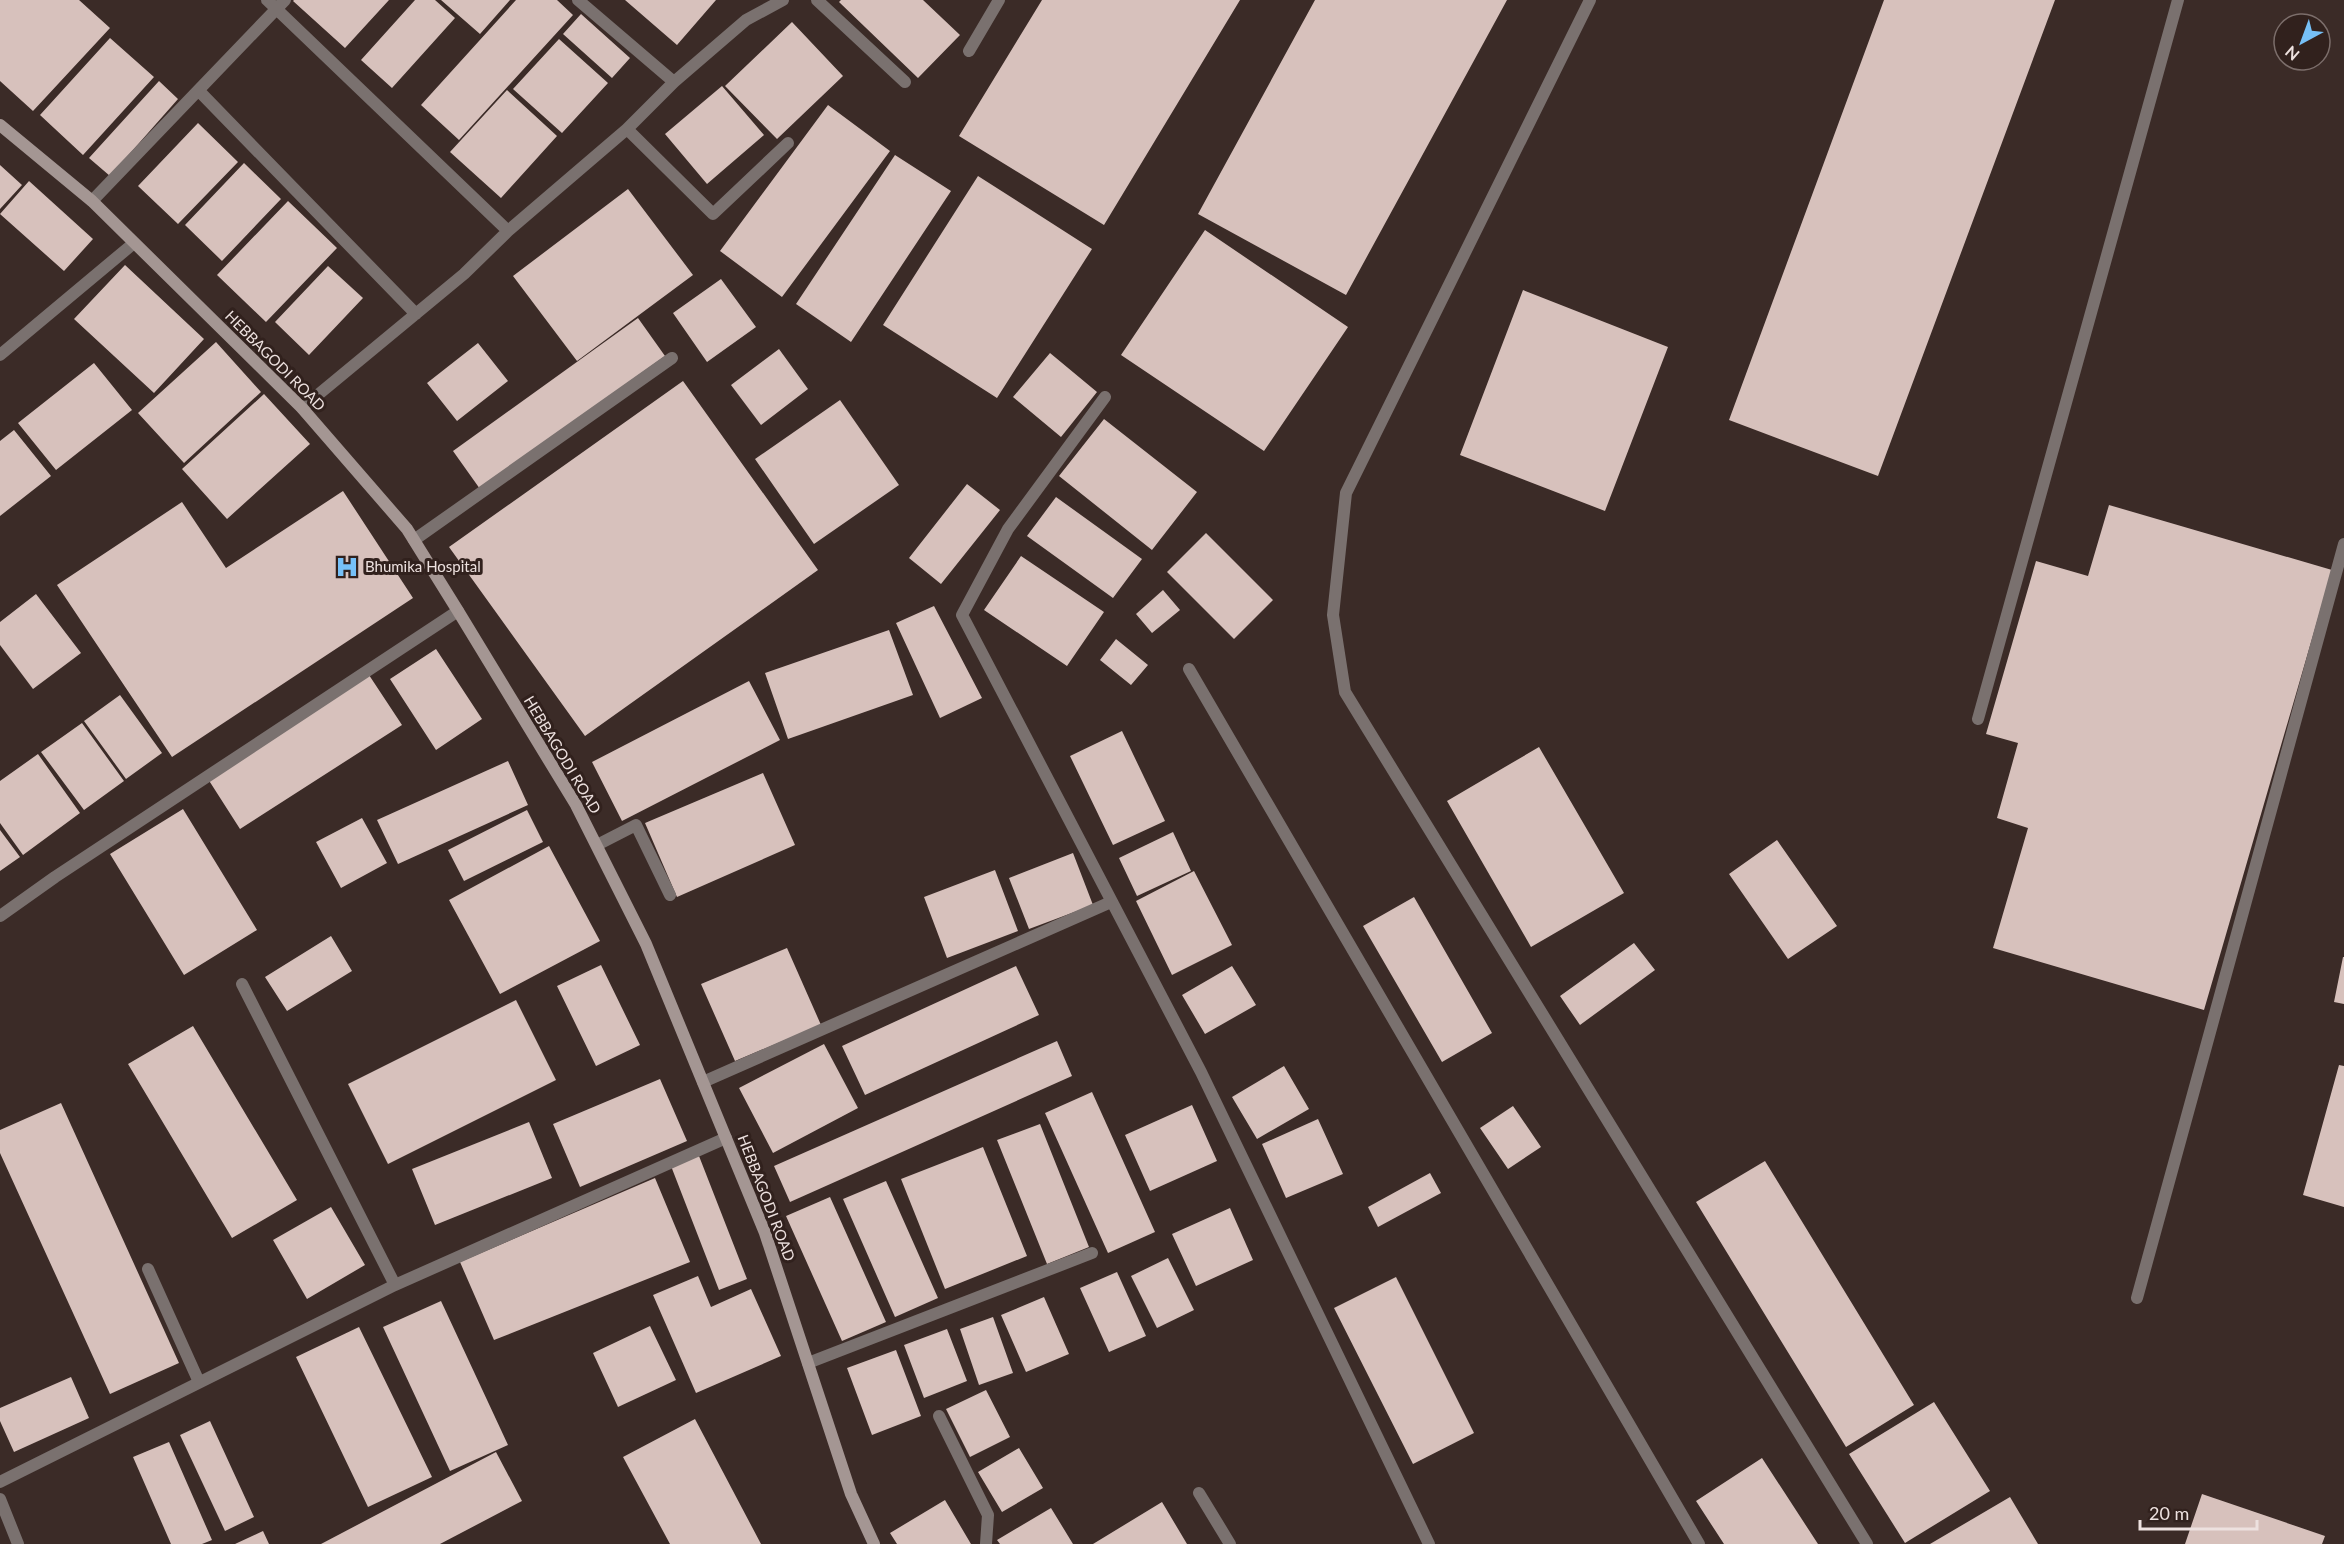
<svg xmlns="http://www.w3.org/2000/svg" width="2344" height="1544" font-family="Lato,sans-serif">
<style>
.building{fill:#d7c1bc}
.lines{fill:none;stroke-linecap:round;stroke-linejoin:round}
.lane{stroke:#7a716f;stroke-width:12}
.street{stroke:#7a716f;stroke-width:12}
.secondary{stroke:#a49693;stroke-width:12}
.labels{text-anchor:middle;stroke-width:6;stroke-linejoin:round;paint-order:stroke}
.street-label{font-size:15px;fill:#ede1df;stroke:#31211d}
.poi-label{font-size:15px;fill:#ede1df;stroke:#31211d;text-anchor:start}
</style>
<rect width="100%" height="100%" fill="#3b2b27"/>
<path class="building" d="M0 0H79L110 28 33 111 0 81Z
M294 0H389L345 48 293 1Z
M415 0H435L455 18 392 88 361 60Z
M441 0H510L480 34Z
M516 0H557L573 15 459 140 421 105Z
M625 0H716L677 45Z
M841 0H923L960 35 918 78 839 2Z
M1042 0H1240L1104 225 959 136Z
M1315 0H1507L1346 295 1198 214Z
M1884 0H2055L1878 476 1729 420Z
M581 14 630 58 612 78 563 34Z
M792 22 843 76 777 139 725 86Z
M110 38 154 77 83 155 40 115Z
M559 39 608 83 562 133 513 89Z
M159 81 178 99 110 176 89 158Z
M722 86 764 135 707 184 665 134Z
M507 90 557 136 501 198 450 152Z
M828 105 890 151 782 297 720 251Z
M198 123 238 162 178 224 138 186Z
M895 155 951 191 851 342 796 304Z
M244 163 281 199 222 261 185 225Z
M0 165 22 185 0 209Z
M978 176 1092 249 997 398 883 325Z
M29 181 93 239 64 271 0 214Z
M628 189 693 275 577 361 513 276Z
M288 201 337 248 266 322 217 275Z
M1205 230 1348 327 1264 451 1121 355Z
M125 265 204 339 154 393 74 319Z
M328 266 363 298 309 355 275 322Z
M721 279 756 327 707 362 673 313Z
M1523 290 1668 347 1605 511 1460 455Z
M638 318 665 356 480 489 453 451Z
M216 342 261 392 184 463 138 413Z
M478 343 508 381 457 421 427 383Z
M779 349 808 389 761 425 731 385Z
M1050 353 1097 392 1061 437 1013 397Z
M94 363 132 410 56 470 18 423Z
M683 381 818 570 585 736 449 547Z
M264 394 310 444 227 519 182 469Z
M840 400 899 485 814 544 755 459Z
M1104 419 1197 492 1152 550 1059 476Z
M14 430 51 476 0 516V441Z
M967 484 1000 510 941 584 909 558Z
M343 491 413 598 172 757 57 585 182 502 226 568Z
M1056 497 1142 559 1113 598 1027 536Z
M2109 505 2332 570 2204 1010 1993 948 2028 828 1997 818 2018 743 1986 734 2036 561 2088 576Z
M1206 533 1273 600 1234 639 1167 572Z
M1021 556 1104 612 1067 666 984 610Z
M1163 590 1180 610 1152 633 1136 614Z
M36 594 81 653 33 689 0 645V622Z
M934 606 982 698 940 718 896 623Z
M889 630 913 695 788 739 765 673Z
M1116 639 1148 665 1131 685 1100 660Z
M436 649 482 719 436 750 390 679Z
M369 675 402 725 240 829 208 779Z
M749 681 780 740 622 821 592 762Z
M120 695 162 753 126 779 84 721Z
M82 723 124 781 84 810 41 752Z
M1122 731 1165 821 1113 845 1070 756Z
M1539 747 1624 893 1531 947 1447 801Z
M38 754 80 813 23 855 0 823V781Z
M508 761 528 805 398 864 377 820Z
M763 773 795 845 677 897 645 823Z
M183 809 257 930 184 975 110 854Z
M527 810 543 842 464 881 448 850Z
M362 818 387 863 341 888 316 842Z
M0 830 20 857 0 871Z
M1173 832 1191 871 1137 896 1119 858Z
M1777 840 1837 926 1788 959 1729 874Z
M549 846 600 941 500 994 449 900Z
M1073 853 1093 905 1029 929 1009 878Z
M995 870 1018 931 947 958 924 897Z
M1194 871 1232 945 1172 975 1136 901Z
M1414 897 1492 1033 1442 1062 1363 926Z
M331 936 352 971 287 1011 265 977Z
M1634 943 1655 970 1580 1025 1560 996Z
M787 948 821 1025 735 1061 701 984Z
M2343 957H2344V1004L2334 1002Z
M601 965 640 1045 596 1066 557 986Z
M1016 966 1039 1015 865 1095 842 1046Z
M1232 966 1256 1005 1205 1034 1182 995Z
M516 1000 556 1080 388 1164 348 1084Z
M193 1026 297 1200 232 1238 128 1064Z
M1057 1041 1072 1076 790 1202 774 1166Z
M824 1044 858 1108 773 1153 739 1088Z
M2339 1065 2344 1066V1207L2303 1195Z
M1284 1066 1309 1109 1257 1139 1232 1097Z
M660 1079 687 1141 580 1187 553 1124Z
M1092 1092 1155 1232 1108 1253 1045 1113Z
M61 1103 179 1363 110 1394 0 1153V1130Z
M1192 1105 1217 1161 1150 1191 1125 1135Z
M1513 1106 1541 1147 1508 1169 1480 1128Z
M1318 1119 1343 1174 1286 1198 1262 1144Z
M529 1122 552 1178 435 1225 412 1169Z
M1040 1124 1089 1247 1047 1264 997 1140Z
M983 1147 1027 1256 945 1289 901 1179Z
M699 1156 747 1279 719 1290 671 1166Z
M1765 1161 1914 1405 1846 1447 1696 1202Z
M1430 1173 1441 1193 1378 1227 1368 1207Z
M655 1178 690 1262 494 1340 460 1262Z
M886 1181 938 1298 895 1317 843 1199Z
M830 1197 886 1322 842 1341 786 1216Z
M331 1207 365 1265 307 1299 273 1240Z
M1230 1208 1253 1260 1196 1286 1172 1234Z
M1168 1258 1194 1310 1157 1328 1131 1276Z
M1117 1272 1146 1336 1109 1352 1080 1288Z
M698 1276 711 1307 751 1289 781 1356 696 1393 653 1295Z
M1396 1277 1474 1433 1413 1464 1334 1308Z
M1044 1297 1069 1354 1026 1372 1001 1315Z
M441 1301 508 1445 450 1471 383 1327Z
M993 1317 1013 1373 979 1385 960 1329Z
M650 1326 676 1380 618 1407 593 1353Z
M359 1327 432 1477 368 1507 296 1357Z
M947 1329 967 1381 924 1398 904 1345Z
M896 1350 921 1416 872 1435 847 1368Z
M71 1377 89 1418 14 1452 0 1421V1408Z
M986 1390 1010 1437 970 1457 946 1409Z
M1934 1402 1990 1491 1905 1543 1849 1454Z
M695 1419 761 1544H670L623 1457Z
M210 1421 254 1517 225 1531 180 1435Z
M169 1442 212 1540 202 1544H171L133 1457Z
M1019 1448 1043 1488 1002 1512 978 1472Z
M496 1452 522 1501 440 1544H321Z
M1762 1458 1818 1544H1724L1696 1501Z
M2202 1494 2325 1536 2322 1544H2185Z
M2010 1497 2038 1544H1930Z
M945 1500 971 1544H897L890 1533Z
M1162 1502 1187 1544H1093Z
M1051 1508 1073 1544H1000L997 1540Z
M263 1531 269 1544H235Z"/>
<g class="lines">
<path class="lane" d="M1590 0 1346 493 1333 615 1345 692 1867 1544
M969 51 999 0
M414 540 672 358
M1978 719 2178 0
M597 845 636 825 670 895
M2137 1298 2344 544"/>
<path class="street" d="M267 0 508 231 464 274 302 408
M578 0 674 82
M817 0 905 82
M199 91 416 314
M627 129 713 214 788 143
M92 201 285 0
M508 231 627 129 674 82 746 20 783 0
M0 355 134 243
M1105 397 1008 529 962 615 1201 1072 1429 1544
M1189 669 1699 1544
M0 916 55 877 458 611
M703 1082 1111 902
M148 1269 199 1382
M395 1285 726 1138
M808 1363 1092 1253
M939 1416 988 1515 986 1544
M0 1482 395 1285 242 984
M1199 1493 1230 1544
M0 1499 18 1544"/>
<path class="secondary" d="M0 125 92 201 302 408 407 529 458 611 576 805 646 944 765 1233 851 1494 874 1544"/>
</g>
<defs>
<g id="hospital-bare" transform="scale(1.8)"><path d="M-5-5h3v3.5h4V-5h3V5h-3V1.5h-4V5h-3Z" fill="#76c0f7" stroke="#31211d" stroke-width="2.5" paint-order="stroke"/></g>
</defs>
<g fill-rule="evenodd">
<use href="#hospital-bare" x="347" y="567"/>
</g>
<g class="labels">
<g class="street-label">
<text transform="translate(275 361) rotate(45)" y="5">HEBBAGODI ROAD</text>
<text transform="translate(562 755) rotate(59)" y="5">HEBBAGODI ROAD</text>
<text transform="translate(766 1198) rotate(69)" y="5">HEBBAGODI ROAD</text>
</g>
<g class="poi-label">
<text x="365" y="572">Bhumika Hospital</text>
</g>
</g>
<g transform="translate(2302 42) rotate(221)"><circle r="28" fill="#31211d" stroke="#7c6e6b" stroke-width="1.5"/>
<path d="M0-4.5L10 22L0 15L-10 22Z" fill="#76c0f7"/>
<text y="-9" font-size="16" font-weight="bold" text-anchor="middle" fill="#ede1df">N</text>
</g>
<path d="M2140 1520v9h117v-9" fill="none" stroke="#ede1df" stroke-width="3"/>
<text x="2149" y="1520" font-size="18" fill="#ede1df" stroke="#31211d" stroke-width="4.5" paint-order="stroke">20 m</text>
</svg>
